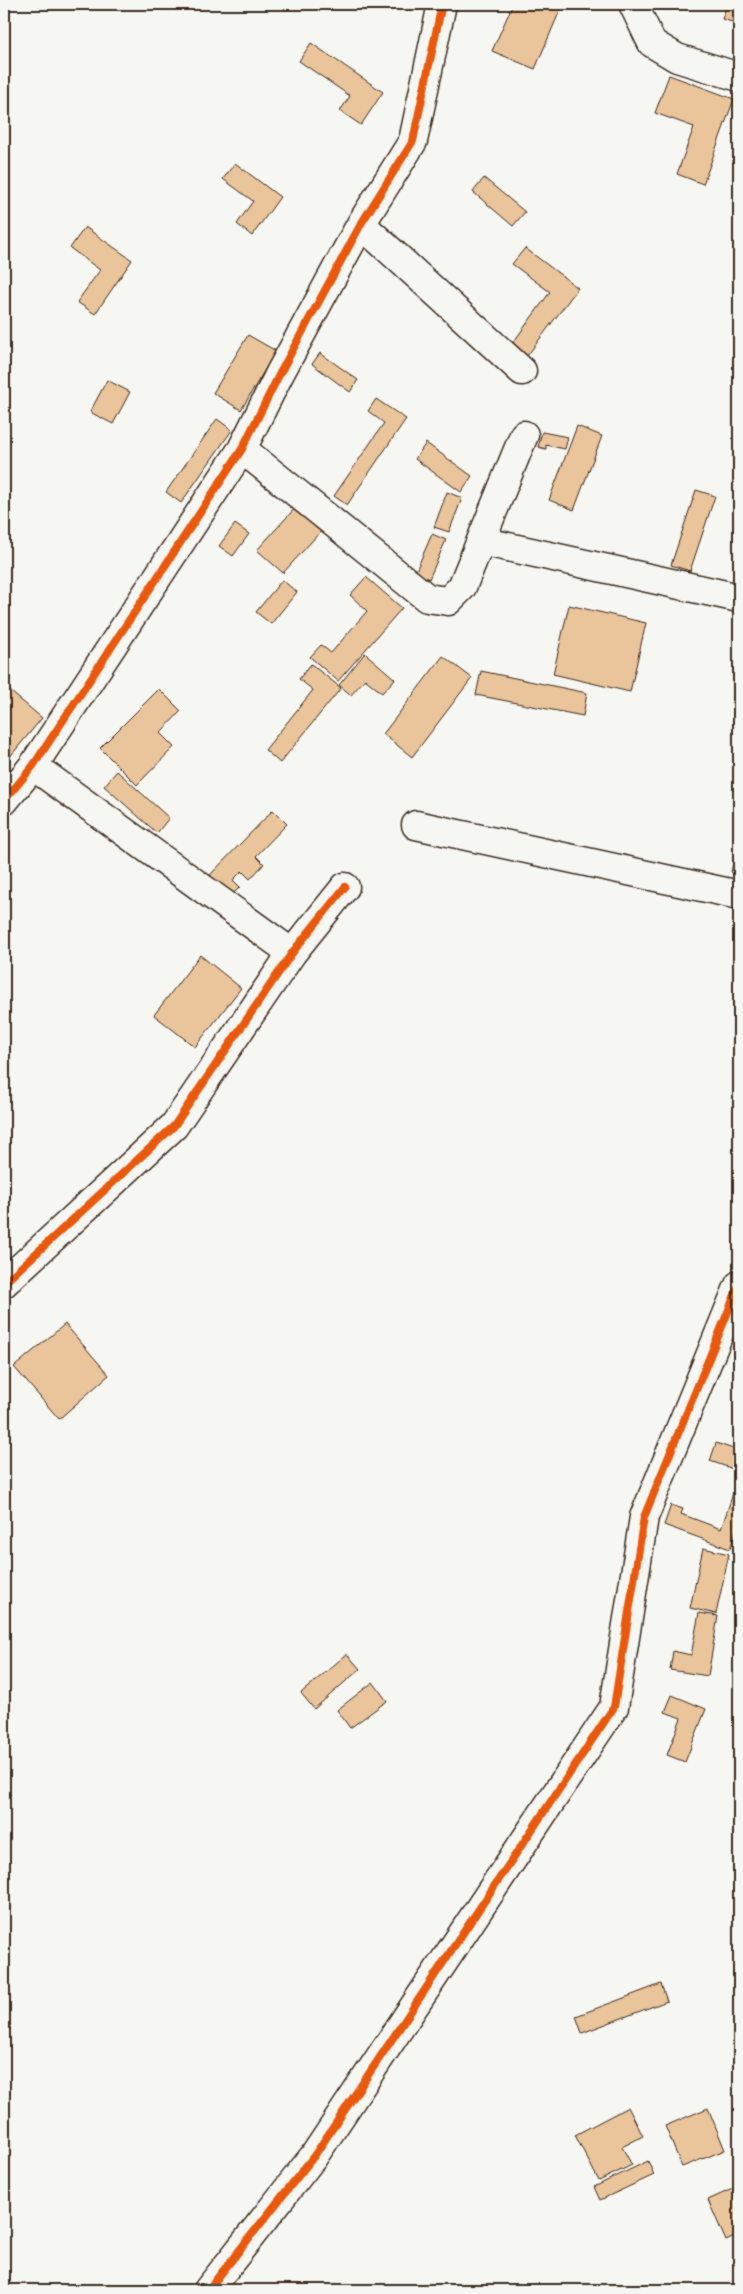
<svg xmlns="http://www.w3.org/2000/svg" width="743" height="2294" font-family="Mynerve,sans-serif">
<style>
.building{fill:#eac49b;stroke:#3b2a1e}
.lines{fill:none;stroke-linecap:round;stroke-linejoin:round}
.minor-casing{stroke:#3b2a1e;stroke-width:31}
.minor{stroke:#f6f6f2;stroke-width:28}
.cycleway-casing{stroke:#f6f6f2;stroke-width:11}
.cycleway{stroke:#e8590c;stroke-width:8}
</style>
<rect width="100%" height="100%" fill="#f6f6f2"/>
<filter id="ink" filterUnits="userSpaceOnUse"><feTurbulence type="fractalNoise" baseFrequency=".02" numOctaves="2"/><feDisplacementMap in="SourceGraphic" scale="10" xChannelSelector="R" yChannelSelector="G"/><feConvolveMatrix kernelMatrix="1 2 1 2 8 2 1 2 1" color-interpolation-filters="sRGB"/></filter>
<g filter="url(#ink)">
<path class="building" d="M513 4H552L561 8 535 69 492 51Z
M727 4H739V24L722 19Z
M311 43 383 92 361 125 340 111 350 96 299 61Z
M669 75 734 99 703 184 677 174 694 127 655 113Z
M235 163 280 197 252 236 237 224 253 201 223 179Z
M484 178 525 212 513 226 473 192Z
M85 227 132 260 95 314 77 302 100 270 70 248Z
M525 248 578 288 527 356 512 344 550 292 512 264Z
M248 335 276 351 241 410 213 393Z
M320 353 358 380 350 392 312 364Z
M107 380 130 392 113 424 90 412Z
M376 399 406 419 347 505 334 496 384 423 368 411Z
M217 419 232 430 181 503 166 492Z
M577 426 602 436 574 510 549 500Z
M542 432 568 437 565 449 546 445V449L538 447Z
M426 443 472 476 461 492 415 459Z
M696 490 715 496 690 571 671 565Z
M447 492 462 498 449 532 434 527Z
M296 507 321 531 283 573 257 550Z
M235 524 249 534 233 556 219 546Z
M432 534 446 540 429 579 415 573Z
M366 577 402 608 338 681 310 657 321 645 331 653 367 611 350 595Z
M282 580 297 592 271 624 256 612Z
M569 605 646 623 630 692 553 674Z
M365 653 395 679 382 693 365 679 351 695 339 685Z
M443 656 472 678 412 757 383 734Z
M311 664 341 688 280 763 265 750 313 690 299 679Z
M481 671 587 693 583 716 476 695Z
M4 686 42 718 4 764Z
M159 689 181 711 160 733 174 747 137 785 100 748Z
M117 771 169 818 157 833 104 786Z
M273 810 287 824 256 856 264 864 250 879 242 871 233 880 240 887 231 896 210 875Z
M737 848H739V874L731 872Z
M200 955 241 988 195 1047 154 1015Z
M65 1324 109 1375 59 1419 14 1367Z
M716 1443 739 1451V1471L710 1461Z
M739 1476V1522L730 1549 664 1525 671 1505 683 1509 681 1514 721 1529Z
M703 1548 729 1554 716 1614 690 1608Z
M699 1613 718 1616 708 1676 670 1670 673 1651 691 1655Z
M347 1654 360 1669 314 1709 301 1693Z
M373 1682 387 1701 350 1728 337 1710Z
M672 1695 706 1709 685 1762 667 1755 681 1718 665 1712Z
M661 1984 667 2001 582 2033 576 2016Z
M628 2107 643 2136 622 2147 632 2165 599 2181 575 2135Z
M708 2108 725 2150 682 2167 665 2126Z
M648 2161 654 2175 600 2200 594 2187Z
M739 2186V2235L726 2241 708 2200Z"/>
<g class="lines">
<g class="minor-casing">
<path id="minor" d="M633 4 652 43 677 58 739 77
M361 224 522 371
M242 449 427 598 448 601 462 587 524 435
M481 541 739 598
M33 766 292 953
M4 801 33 766 242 449 280 373 361 224 413 141 442 4
M416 825 739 895
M4 1283 174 1126 292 953 345 887
M208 2290 314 2156 614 1707 644 1517 739 1285"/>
</g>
<use href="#minor" class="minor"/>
<g class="cycleway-casing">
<path id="cycleway" d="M4 801 33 766 242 449 280 373 361 224 413 141 442 4
M4 1283 174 1126 292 953 345 887
M208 2290 314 2156 614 1707 644 1517 739 1285"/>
</g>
<use href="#cycleway" class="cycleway"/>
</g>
</g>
<rect width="743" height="2294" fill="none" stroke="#f6f6f2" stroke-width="20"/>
<rect x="10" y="10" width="723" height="2274" fill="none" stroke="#3b2a1e" stroke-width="2" filter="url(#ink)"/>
</svg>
